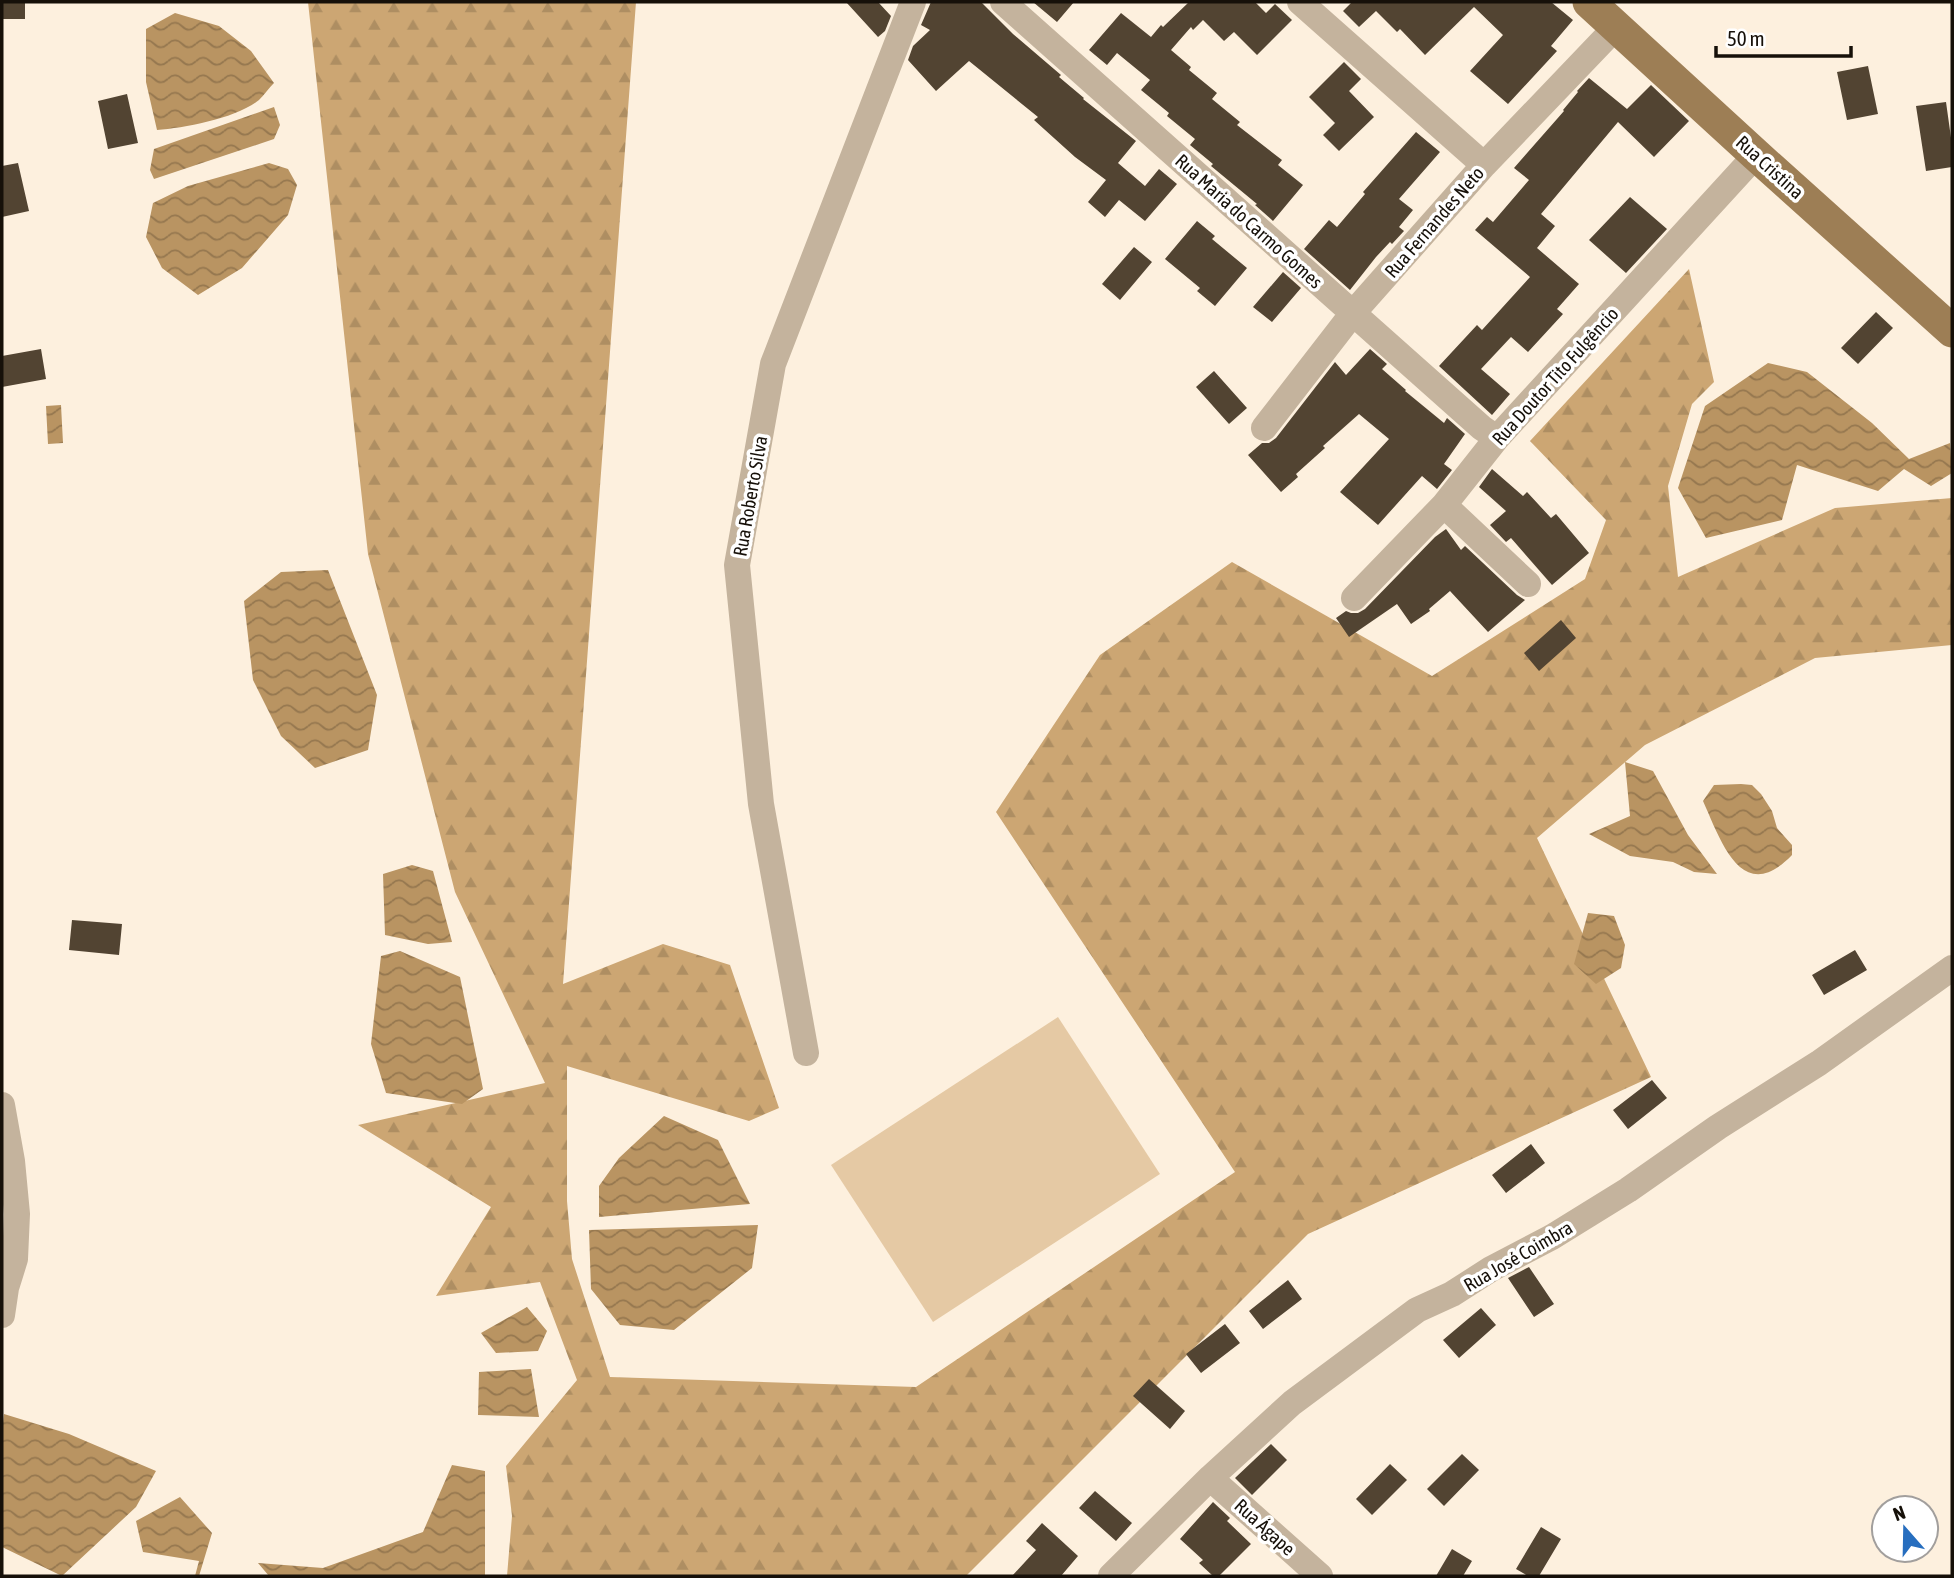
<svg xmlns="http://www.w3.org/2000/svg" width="1954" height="1578" font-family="'Asap Condensed',sans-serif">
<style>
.forest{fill:url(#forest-firs)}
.pitch{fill:#e5c9a4}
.water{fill:url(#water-waves)}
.building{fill:#524432}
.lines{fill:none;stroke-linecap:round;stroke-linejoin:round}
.minor{stroke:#c4b39d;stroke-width:26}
.major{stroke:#9d7e55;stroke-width:33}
.labels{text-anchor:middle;stroke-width:7;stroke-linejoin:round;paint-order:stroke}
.street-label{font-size:19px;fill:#161009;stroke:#fff}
</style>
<defs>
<pattern id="forest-firs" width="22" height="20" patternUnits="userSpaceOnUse" patternTransform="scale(1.75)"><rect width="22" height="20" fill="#cca673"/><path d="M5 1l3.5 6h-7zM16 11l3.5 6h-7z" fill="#ae8e62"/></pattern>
<pattern id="water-waves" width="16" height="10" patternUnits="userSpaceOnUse" patternTransform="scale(1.75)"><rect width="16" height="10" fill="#b99462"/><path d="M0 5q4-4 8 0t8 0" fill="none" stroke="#95774f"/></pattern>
</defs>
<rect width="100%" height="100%" fill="#fdf0de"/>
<path class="forest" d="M308 2H636L563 984 663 944 730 965 779 1108 749 1121 567 1066V1201L572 1259 610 1377 916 1387 1235 1172 996 812 1100 655 1232 562 1432 676 1585 579 1606 520 1530 441 1689 269 1714 382 1692 404 1668 486 1678 577 1835 508 1952 498V645L1815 658 1645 745 1537 838 1651 1077 1308 1234 966 1576H507L512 1516 506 1466 577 1380 540 1282 436 1296 491 1207 358 1125 545 1083 455 892 368 554Z"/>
<path class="pitch" d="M1058 1017 1160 1174 933 1322 831 1165Z"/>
<path class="water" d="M175 13 219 26 251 51 274 83C269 88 264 95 259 100 237 118 185 128 157 130L146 82V29Z
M274 107 280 125 274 139 154 179 150 170 154 149Z
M269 163 288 169 297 185 288 215 242 268 198 295 162 268 146 237 153 203 188 186Z
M1768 363 1807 372 1872 423 1909 459 1950 443 1952 473 1931 486 1904 469 1878 491 1797 465 1782 520 1706 538 1678 488 1705 406Z
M61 405 63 443 48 444 46 406Z
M328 570 377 695 368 750 315 768 281 736 253 680 244 601 281 572Z
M1625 762 1653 771 1688 835 1717 874 1694 872 1673 862 1630 856 1589 834 1630 816Z
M1741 784 1752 785 1761 794 1772 811 1777 828 1792 845V855C1742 907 1721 841 1703 801L1714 785Z
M412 865 433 871 452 942 428 944 385 935 383 874Z
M1588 913 1614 916 1625 945 1621 968 1596 984 1574 964Z
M400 951 460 977 483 1089 462 1104 386 1093 371 1044 381 956Z
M664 1116 718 1140 750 1204 599 1217V1186L619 1158Z
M758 1225 752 1268 674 1330 620 1325 591 1289 589 1230Z
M527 1307 547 1331 538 1351 496 1353 481 1333Z
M531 1369 539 1417 478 1415 479 1372Z
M4 1414 69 1434 156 1471 136 1507 62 1576 2 1547V1431Z
M452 1465 485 1471V1576H269L258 1563 323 1568 423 1532Z
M180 1497 212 1533 199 1576H195L199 1561 143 1552 136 1521Z"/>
<path class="building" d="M2 2H25V19H2Z
M846 2H878L891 16 885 31 878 37Z
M931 2H981L1013 34 1061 75 1059 77 1084 98 1083 99 1136 141 1118 163 1145 186 1159 169 1177 184 1145 221 1119 200 1105 217 1088 202 1106 180 1075 157 1034 120 1038 117 969 61 936 91 908 60 913 46 930 30 921 25Z
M1033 2H1074L1057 22Z
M1189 2H1255L1266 13 1275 4 1292 20 1257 55 1234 32 1224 41 1203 20 1193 30 1191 27 1171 50 1191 67 1189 70 1217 93 1212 99 1240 122 1237 125 1282 160 1278 165 1303 185 1273 221 1255 205 1257 204 1211 166 1213 164 1190 145 1195 139 1167 116 1169 113 1141 90 1150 80 1117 53 1107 65 1089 50 1121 13 1151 37 1161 25 1163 27Z
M1352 2H1551L1573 20 1551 46 1557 51 1508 104 1470 71 1503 35 1474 7 1425 55 1400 29 1397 32 1376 11 1359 27 1343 11Z
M1344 62 1361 79 1349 91 1374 117 1339 151 1323 135 1335 123 1309 97Z
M1868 66 1878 114 1847 120 1837 72Z
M1589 78 1627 109 1651 85 1689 121 1654 157 1618 122 1541 214 1555 226 1537 248 1579 284 1557 309 1563 314 1528 352 1511 337 1481 369 1510 394 1492 415 1439 366 1477 325 1482 330 1530 277 1475 230 1487 217 1493 222 1529 180 1514 168 1564 111 1563 110 1578 92 1577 91Z
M127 94 138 143 108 149 98 101Z
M1946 102 1952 145V167L1926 171 1916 106Z
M1416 132 1440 152 1399 199 1413 210 1399 227 1404 231 1392 244 1390 242 1376 257 1350 290 1304 249 1329 220 1337 227 1365 194 1363 192Z
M18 163 29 211 2 217V166Z
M1630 197 1667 229 1626 273 1589 240Z
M1197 221 1215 236 1212 239 1247 268 1215 306 1197 291 1200 288 1165 259Z
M1134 247 1152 262 1120 300 1102 284Z
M1283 272 1301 288 1272 322 1253 307Z
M1876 312 1893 328 1858 364 1841 348Z
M41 349 46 379 2 387V356Z
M1370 349 1387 364 1382 369 1406 390 1405 391 1444 423 1447 418 1465 434 1444 464 1452 470 1437 489 1422 476 1378 525 1340 492 1389 439 1359 414 1323 446 1325 448 1296 474 1298 477 1281 492 1248 455 1262 443H1269L1276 438 1335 362 1346 375Z
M1214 371 1247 408 1229 424 1196 387Z
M1492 469 1523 496 1527 492 1551 518 1556 514 1589 553 1552 585 1511 538 1506 542 1490 525 1506 511 1479 487Z
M1446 529 1461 550 1465 546 1517 595 1525 600 1488 632 1450 591 1429 609 1430 611 1411 624 1397 604 1349 637 1336 618 1346 611 1351 613H1358L1365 609 1435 537Z
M1561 620 1576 638 1539 671 1524 653Z
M72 920 122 924 119 955 69 950Z
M1855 950 1867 970 1824 995 1812 975Z
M1652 1080 1667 1098 1628 1129 1613 1110Z
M1531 1144 1545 1163 1506 1193 1492 1175Z
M1529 1267 1554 1304 1534 1317 1508 1278Z
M1288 1280 1302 1299 1263 1329 1249 1311Z
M1481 1308 1496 1325 1459 1358 1443 1340Z
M1225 1324 1240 1343 1201 1373 1186 1354Z
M1149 1379 1185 1411 1170 1429 1133 1396Z
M1271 1444 1287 1460 1252 1495 1235 1478Z
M1462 1454 1479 1470 1444 1506 1427 1489Z
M1390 1464 1407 1480 1372 1515 1356 1499Z
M1095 1491 1132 1523 1116 1541 1079 1508Z
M1213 1502 1230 1518 1227 1521 1251 1544 1219 1576H1213L1199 1563 1203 1560 1180 1539Z
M1042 1523 1078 1556 1061 1576H1012L1036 1550 1026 1541Z
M1541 1527 1561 1539 1539 1576H1528L1516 1569Z
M1452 1549 1472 1561 1463 1576H1436Z"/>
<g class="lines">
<path class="minor" d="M1003 2 1482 428 1497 438
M1300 2 1484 165
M1264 428 1353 313 1484 165 1617 26
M1444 505 1528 584
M1354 598 1444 505 1497 438 1756 155
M806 1053 761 804 737 565 773 364 913 2
M2 1105 12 1161 17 1214 15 1259 6 1288 2 1315
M1210 1478 1320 1576
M1111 1576 1210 1478 1292 1403 1417 1310 1452 1294 1491 1269 1552 1237 1628 1190 1718 1127 1819 1063 1952 968"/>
<path class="major" d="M1589 2 1756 155 1952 331"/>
</g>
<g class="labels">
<g class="street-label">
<text transform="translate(1770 167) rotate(42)" y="7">Rua Cristina</text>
<text transform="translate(1249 221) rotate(42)" y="7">Rua Maria do Carmo Gomes</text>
<text transform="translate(1434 222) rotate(-49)" y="7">Rua Fernandes Neto</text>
<text transform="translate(1555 376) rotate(-48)" y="7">Rua Doutor Tito Fulgêncio</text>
<text transform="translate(750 496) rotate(-80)" y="7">Rua Roberto Silva</text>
<text transform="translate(1518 1256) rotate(-30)" y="7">Rua José Coimbra</text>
<text transform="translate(1265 1527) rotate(42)" y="7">Rua Ágape</text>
</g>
</g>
<rect width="1954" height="1578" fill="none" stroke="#161009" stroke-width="7"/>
<g transform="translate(1905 1529) rotate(340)"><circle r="33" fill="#ffffff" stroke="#a29f9d" stroke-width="2"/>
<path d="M0-5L12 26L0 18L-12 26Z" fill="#276ebf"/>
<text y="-10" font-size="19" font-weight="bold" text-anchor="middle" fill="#161009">N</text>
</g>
<path d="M1716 46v10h135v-10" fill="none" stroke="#161009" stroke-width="3.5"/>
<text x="1727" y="46" font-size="21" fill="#161009" stroke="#ffffff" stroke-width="5" paint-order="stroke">50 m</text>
</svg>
